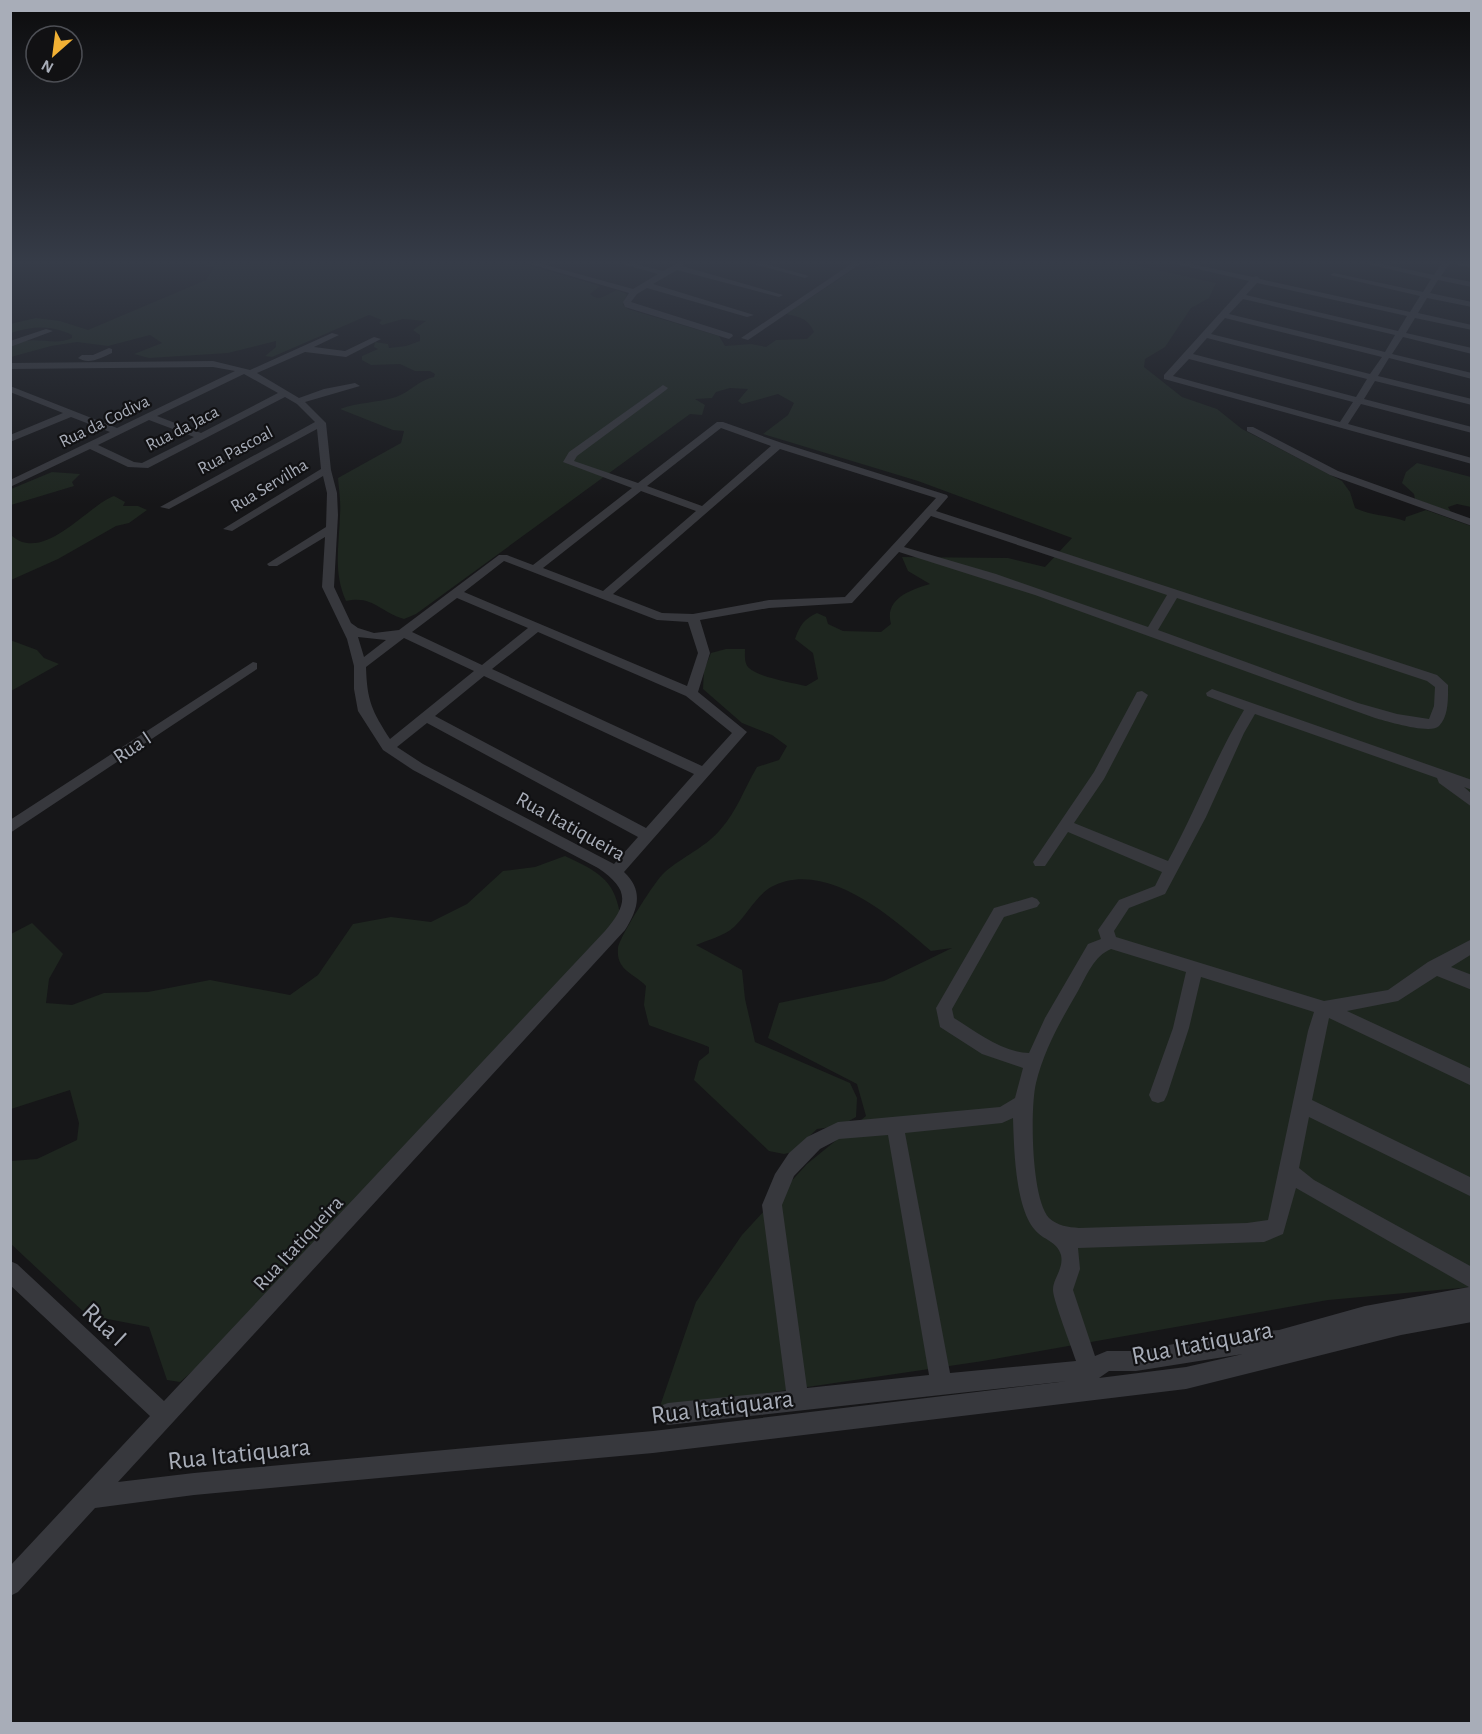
<svg xmlns="http://www.w3.org/2000/svg" width="1482" height="1734" font-family="'Alegreya Sans',sans-serif">
<style>
.green{fill:#1e261f}
.lines{fill:none;stroke-linecap:round;stroke-linejoin:round}
.minor{fill:#37383d;fill-rule:evenodd}
.labels{text-anchor:middle;stroke-width:4.5;stroke-linejoin:round;paint-order:stroke}
.far-street-label{font-size:18px;fill:#a8adb8;stroke:#111113}
.street-label{font-size:21px;fill:#a8adb8;stroke:#111113}
.near-street-label{font-size:26px;fill:#a8adb8;stroke:#111113}
</style>
<rect width="100%" height="100%" fill="#161618"/>
<path class="green" d="M202 262H517L600 286 590 294C600 303 606 294 617 290L627 294 623 305 628 309 719 336 725 346 751 344 766 347 776 340 807 339 814 332C808 318 799 317 786 314L853 270 873 268 885 262H1120L1216 283 1209 298 1191 308 1165 347 1145 359 1144 367 1182 397 1217 409 1242 429 1342 481 1350 492 1355 508C1371 516 1388 515 1405 521L1406 517 1426 510 1471 526V1287L1328 1300 983 1361 659 1409 696 1302 742 1235 807 1164 866 1116 857 1084 768 1038 779 1003 884 981 952 948 931 951C892 917 825 858 771 887 756 896 746 916 734 927 724 936 708 940 696 945L742 970 745 999 755 1042 850 1083 857 1098 856 1117 840 1126 817 1129 793 1152 784 1154 769 1151 694 1080 699 1061 709 1053V1047C706 1045 658 1029 649 1025L644 1005 646 986C635 974 616 971 618 949 618 939 654 883 662 875 676 860 704 849 720 830 737 811 744 789 757 767L779 760 787 746 772 735 742 723 703 689 704 670 711 653 726 649H745C745 656 744 663 749 668 758 677 793 683 806 686L818 679 813 653 795 639C800 625 804 619 817 613L826 617 828 624 843 631 881 632 891 624C884 599 910 590 930 584L908 571 902 557 1008 558 1045 567 1072 538 918 481 763 434 788 415 794 403 778 394 742 404 738 401 748 389 730 388 716 392 712 398 695 399 705 405 702 415 690 414 416 614 404 619C380 612 373 595 346 601 333 572 339 546 340 515 341 503 339 490 338 478L401 443 404 431 393 430 340 409C358 402 377 403 396 397 410 392 419 380 434 377L435 374 430 371H415L400 364 371 365 362 360V356L378 349 374 347 375 342 388 344 389 348 406 346 420 341V335L413 330 426 321 403 319 382 325 379 323 382 320 369 315 272 357 265 356 276 347V341L228 353 149 358 134 354 162 343 150 335 108 346 77 342 51 346 11 357V345C37 334 52 347 72 338V335C50 325 34 326 11 333L10 324 36 318 60 321 88 330 206 280 214 268 200 263Z
M1417 463 1471 477V507L1457 504 1448 507 1451 512 1415 499 1414 494 1402 483 1406 472Z
M52 472 80 474 72 482 74 486 11 505V489Z
M114 496 125 502 123 506H138L147 510 129 523 116 526 58 559 11 580V535C43 565 88 505 114 496Z
M10 640 37 650 44 658 59 664 11 691Z
M565 856C596 871 614 878 620 914L609 930 231 1338 180 1382 167 1380 149 1327 87 1315 11 1244V1161L37 1159 77 1140 79 1123 70 1090 11 1109V934L32 923 63 954 49 979 46 1003 72 1005 104 993 148 992 210 980 290 995 318 975 353 924 391 917 431 922 467 904 503 871 535 867Z"/>
<g class="lines">
<path class="minor" d="M523 262H535L633 289 658 274 616 262H628L663 271 679 262H688L682 266 783 295 779 297 677 270 653 284 754 315 747 317 647 288 637 294 631 302 732 334 733 336 729 339 625 307 623 302 629 293Z
M746 262H759L809 276 805 278Z
M854 262H863L748 340 741 338Z
M1168 262H1182L1253 277 1257 276 1260 279 1410 312 1420 296 1330 275 1334 273 1423 292 1431 279 1359 262H1373L1434 275 1442 262 1472 264V268L1450 263 1441 276 1472 282V287L1438 280 1430 293 1472 302V307L1427 298 1418 313 1472 325V330L1415 318 1406 333 1472 348V354L1403 337 1392 354 1472 373V379L1389 358 1378 376 1472 399V405L1375 381 1364 399 1472 427V433L1361 404 1348 424 1472 458V464L1164 379V375L1249 281ZM1257 283 1407 316 1398 331 1246 295ZM1243 299 1395 335 1385 352 1229 314ZM1225 318 1382 357 1370 374 1211 334ZM1207 338 1367 379 1356 397 1193 354ZM1189 359 1353 402 1340 422 1173 376Z
M46 329 53 331 10 347V341Z
M332 333 339 335 314 347 345 351 374 337 381 339 346 357 305 352 257 373 299 398 324 389 355 383 360 386 305 402 326 423 331 470 337 493 338 515 334 587 351 623 358 628 374 633 399 630 499 555H507L533 565 632 488 563 462 569 452 663 385 668 388 666 390 577 456 574 461 638 483 717 422H723L782 443 947 495 948 497 936 511 1437 675 1448 685C1448 697 1449 716 1439 726 1431 735 1386 721 1375 718L1035 595 899 552 852 603 769 608 700 620 710 653 698 692 747 732 624 872C644 891 638 909 625 930L118 1482 194 1473 653 1431 1068 1381 668 1425 660 1422 657 1414 660 1406 668 1403 786 1391 762 1205 775 1174 789 1153 807 1137 838 1122 1000 1107 1015 1098 1023 1068 982 1054 940 1027 936 1008 994 908 1032 897 1037 899 1040 903 1037 907 1004 917 952 1009 954 1018C977 1032 1001 1052 1029 1053L1045 1018 1088 944 1101 939 1098 930 1119 900 1155 886 1162 872 1068 832 1045 866H1035L1033 862 1094 772 1137 692 1142 691 1148 695 1104 779 1074 823 1168 861C1195 812 1215 758 1244 710L1207 696 1206 693 1212 689 1472 780V790L1464 787 1472 794V807L1439 783 1437 778 1255 714 1244 733 1206 817 1165 894 1129 908 1114 931 1116 937 1324 1001 1388 990 1428 962 1472 939V954L1451 967 1472 975V990L1437 976 1398 1001 1347 1011 1472 1069V1086L1329 1018 1312 1100 1472 1178V1197L1309 1117 1299 1168 1314 1180 1472 1267V1322L1401 1335 1186 1389 653 1453 194 1495 95 1508 18 1592 10 1596V1566L150 1416 10 1285V1261L17 1264 164 1401 605 931C629 903 629 889 598 868L413 770 383 750 358 711 354 689V666L347 639 322 587 325 537 277 566H269L267 564 326 527 327 493 323 476 232 531 223 529 321 469 317 429 169 509 160 507 315 422 297 404 285 397 148 468 128 467 90 449 10 487V480L110 432 71 417 10 442V435L63 413 10 392V386L117 428 235 371 213 367 10 369V363L213 361 250 370ZM244 374 278 393 201 433 157 416ZM149 420 194 437 142 463 134 462 98 445ZM721 428 771 446 702 506 647 486ZM780 449 936 498 845 597 769 600 693 614 662 613 613 594ZM641 491 696 511 603 591 543 568ZM931 516 1167 595 1148 627 996 574 904 547ZM504 561 657 620 688 622 698 653 687 686 464 592ZM457 598 528 628 482 665 412 632ZM1177 598 1427 681 1435 687 1434 706 1429 719 1397 714 1358 703 1158 630ZM538 632 686 696 732 733 702 766 492 669ZM358 637 386 640 364 657ZM404 638 474 671 390 739C372 711 367 701 366 667ZM484 676 694 774 646 828 435 716ZM427 723 638 837 614 864 423 764 397 747ZM1111 949 1186 972 1173 1028 1149 1095 1152 1101 1158 1103 1164 1101 1167 1095 1189 1028 1201 977 1314 1012 1308 1031 1268 1220 1247 1223 1079 1228C1068 1227 1058 1226 1049 1218 1031 1199 1030 1108 1036 1083 1044 1050 1061 1020 1078 991 1087 975 1094 956 1111 949ZM1013 1118C1014 1148 1015 1207 1035 1230 1043 1240 1057 1241 1061 1255 1064 1269 1053 1278 1053 1290 1053 1300 1072 1348 1076 1361L950 1373 905 1133 1002 1123ZM888 1135 929 1375 807 1388 782 1205 794 1176 820 1149 839 1139ZM1296 1188 1469 1287 1365 1306 1279 1330 1223 1335 1136 1351H1107L1095 1356 1073 1290 1080 1269 1078 1248 1264 1242 1283 1234ZM1243 1354 1186 1367 1099 1378 1109 1371H1136Z
M109 348 112 349V353C101 358 89 365 78 358L82 355H93Z
M1247 427H1253L1338 471 1472 519V526L1330 475 1247 431Z
M253 662 257 663V669L10 833V820Z"/>
</g>
<linearGradient id="sky" x2="0" y2="1"><stop stop-color="#0c0c0d"/><stop offset="0.52" stop-color="#363c48"/><stop offset="1" stop-color="#363c48" stop-opacity="0"/></linearGradient>
<rect width="1482" height="505" fill="url(#sky)"/>
<g class="labels">
<g class="far-street-label">
<text transform="translate(104 421) rotate(-26)" y="6">Rua da Codiva</text>
<text transform="translate(182 428) rotate(-27)" y="6">Rua da Jaca</text>
<text transform="translate(235 450) rotate(-28)" y="6">Rua Pascoal</text>
<text transform="translate(269 485) rotate(-31)" y="6">Rua Servilha</text>
</g>
<g class="street-label">
<text transform="translate(132 747) rotate(-34)" y="7">Rua I</text>
<text transform="translate(571 826) rotate(29)" y="7">Rua Itatiqueira</text>
<text transform="translate(298 1243) rotate(-47)" y="7">Rua Itatiqueira</text>
</g>
<g class="near-street-label">
<text transform="translate(105 1324) rotate(43)" y="9">Rua I</text>
<text transform="translate(1202 1342) rotate(-11)" y="9">Rua Itatiquara</text>
<text transform="translate(722 1406) rotate(-7)" y="9">Rua Itatiquara</text>
<text transform="translate(239 1453) rotate(-6)" y="9">Rua Itatiquara</text>
</g>
</g>
<rect width="1482" height="1734" fill="none" stroke="#a8adb8" stroke-width="24"/>
<g transform="translate(54 54) rotate(208)"><circle r="28" fill="#111113" stroke="#4d4f55" stroke-width="1.5"/>
<path d="M0-4.5L10 22L0 15L-10 22Z" fill="#f2b134"/>
<text y="-9" font-size="16" font-weight="bold" text-anchor="middle" fill="#a8adb8">N</text>
</g>
</svg>
